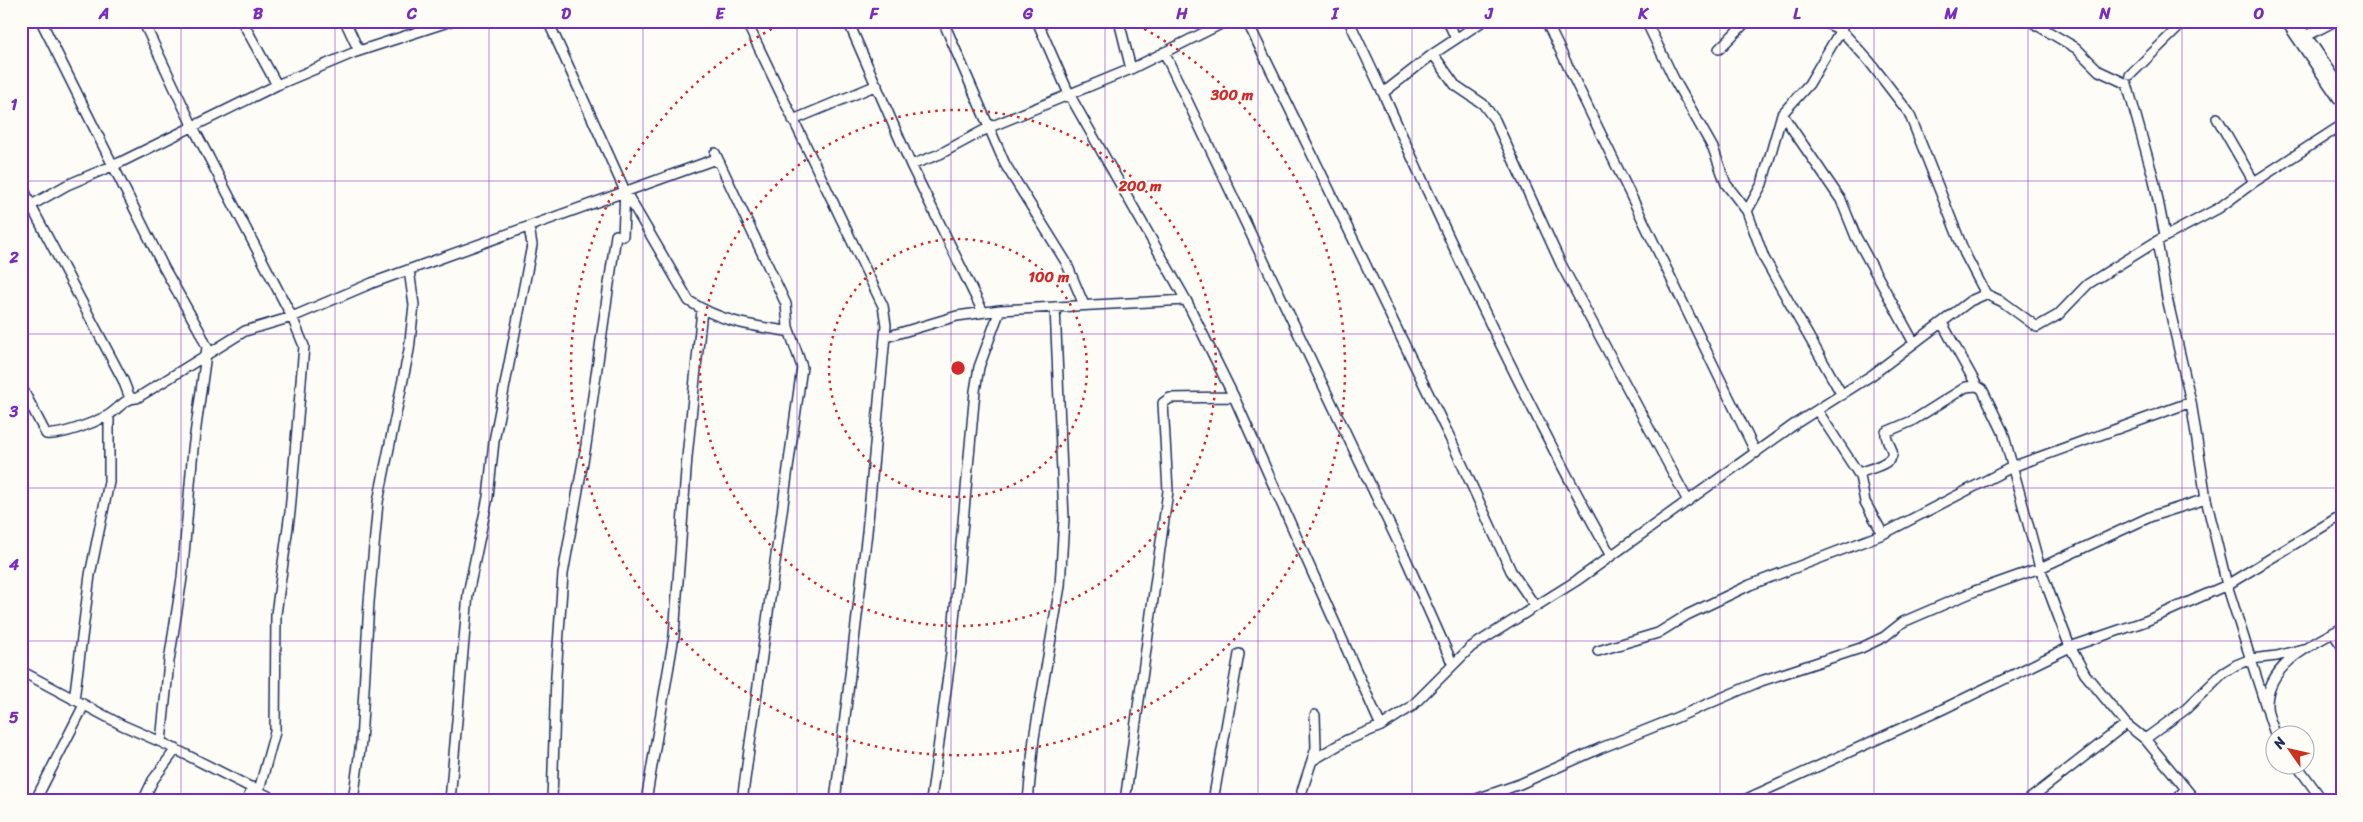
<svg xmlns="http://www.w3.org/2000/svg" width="2363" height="822" font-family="Sriracha,sans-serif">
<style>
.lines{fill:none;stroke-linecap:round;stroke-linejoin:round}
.street-casing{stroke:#1b2f5e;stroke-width:12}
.highway-casing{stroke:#1b2f5e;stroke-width:21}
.street{stroke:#fdfcf7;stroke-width:9}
.highway{stroke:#fdfcf7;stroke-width:18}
.grid{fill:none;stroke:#7b2cbf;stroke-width:1;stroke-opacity:0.55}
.ring{fill:none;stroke:#d62828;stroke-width:2.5;stroke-dasharray:2.5 5}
.centre{fill:#d62828;stroke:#fdfcf7;stroke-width:2.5}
.ring-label{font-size:15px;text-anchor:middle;font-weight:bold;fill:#d62828;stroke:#fdfcf7;stroke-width:4;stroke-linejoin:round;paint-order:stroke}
.neatline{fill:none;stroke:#7b2cbf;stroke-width:2}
.grid-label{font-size:16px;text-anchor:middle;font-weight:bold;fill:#7b2cbf}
</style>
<rect width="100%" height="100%" fill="#fdfcf7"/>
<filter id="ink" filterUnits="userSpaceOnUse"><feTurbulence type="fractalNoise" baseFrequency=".02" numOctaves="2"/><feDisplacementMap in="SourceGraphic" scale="10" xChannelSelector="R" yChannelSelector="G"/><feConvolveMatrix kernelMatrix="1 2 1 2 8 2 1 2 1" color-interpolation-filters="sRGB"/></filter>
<g filter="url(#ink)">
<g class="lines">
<g class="street-casing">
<path id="street" d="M41 21 164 268 199 330 207 347 193 449 182 578 169 661 161 742
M143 21 192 125 292 317 304 346 290 512 276 614 275 732 259 790
M242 21 277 85
M345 21 359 51
M548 21 625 191 689 301C719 321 751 326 786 331L788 327
M746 21 883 306 886 325 867 532 835 801
M848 21 911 165
M943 21 1005 164 1066 262 1084 305
M1037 21 1069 94 1186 300 1234 397 1381 726
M1119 21 1131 69
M1247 21 1450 438 1511 571 1535 606
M1349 21 1383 93
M1448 21 1456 39
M1483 21 1433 54 1383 93C1453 250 1527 406 1611 556
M1546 21 1756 453
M1646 21 1674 79 1713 148 1726 184 1747 211
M1821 21 1841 30 1869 61 1909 113 1965 254 1986 294
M2030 21 2076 48 2099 71 2127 84 2154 180 2165 236
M2303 38 2335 21
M1719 49 1747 21
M1164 52 1406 559 1453 665
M1433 54 1455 85 1483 104 1495 120 1561 264 1688 501
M2130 75 2185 21
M1782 114 1809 84 1846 21
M2217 118 2254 182
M793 120 877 85
M715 153 786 304 788 327 802 367 742 801
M21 182 31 206 123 380 130 398
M21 211 67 185 119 163 277 85 353 53 451 21
M623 236 625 191
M2157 241 2167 298 2191 402 2206 499 2227 585 2266 707
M983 312 911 165 940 154 990 127 1131 69 1227 21
M1942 323 1977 386
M886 337 957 316 1000 310 1186 300
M21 386 46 434C61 436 93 423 107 416 118 410 124 398 137 398L245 331 292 317 372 283 713 160 720 163
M1842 395 1764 258 1747 211 1762 184 1782 114 1841 200 1856 237 1914 343
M1817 410 1860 476
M1883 534 1865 502 1860 476 1862 472C1870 468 1895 464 1892 451 1890 444 1885 439 1886 432L1912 421 1966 387 1977 386 1982 389 2003 432 2040 568 2070 647 2085 674 2126 724 2145 739 2196 801
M2333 633 2342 646
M1598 651 1658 633 1687 615 1750 585 1883 534 2012 467 2191 402
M21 671 122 725 161 742 278 801
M74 700 90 575 109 482V415
M2276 736C2273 727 2267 715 2267 706 2266 665 2312 644 2342 628
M2145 739 2186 709 2223 673 2236 665 2251 659 2277 656 2303 649
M1313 760 1347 740 1381 726 1411 707 1471 647 1576 581 1795 424 1872 375 1970 301 1986 294 2003 302 2037 327 2058 315 2088 284 2157 241 2219 208 2254 182 2342 125
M2296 764 2323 801
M35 801 84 705
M143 801 153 780 176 749
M247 801 252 787
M353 801 361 742 369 602 378 502 409 350 414 305 409 270
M450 801 468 594 488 497 494 441 532 245 529 227
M552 801 556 675 563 574 586 445 616 235
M646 801 674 636 687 457 702 310
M931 801 951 653 975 391 979 367 1000 310
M1028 801 1034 738 1060 586 1064 519 1055 307
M1125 801 1168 491 1163 403 1170 398 1234 397
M1213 801 1239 654
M1302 801V791L1316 748 1315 715
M1471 801 1520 784 1601 748 1666 722 1761 681 1861 648 1884 637 1903 622 1975 591 2040 568 2152 516 2206 499
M1742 801 1941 710 2070 647 2146 621 2227 585 2342 515
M2027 801 2126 724
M2177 801 2185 788"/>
</g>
<g class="highway-casing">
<path id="highway" d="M2291 21 2342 96"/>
</g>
<use href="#street" class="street"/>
<use href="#highway" class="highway"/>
</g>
</g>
<path class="grid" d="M181 21V801M335 21V801M489 21V801M643 21V801M797 21V801M951 21V801M1105 21V801M1258 21V801M1412 21V801M1566 21V801M1720 21V801M1874 21V801M2028 21V801M2182 21V801M21 181H2342M21 334H2342M21 488H2342M21 641H2342"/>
<g class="ring">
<circle cx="958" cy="368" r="129"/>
<circle cx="958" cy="368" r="258"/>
<path d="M1131 22A387 387 0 1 1 785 22"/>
</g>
<circle cx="958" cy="368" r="8" class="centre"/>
<g class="ring-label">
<text x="1232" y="100">300 m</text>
<text x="1140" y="191">200 m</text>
<text x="1049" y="282">100 m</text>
</g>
<rect width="2363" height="822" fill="none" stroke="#fdfcf7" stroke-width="55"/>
<g transform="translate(2290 750) rotate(304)"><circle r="24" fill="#fdfcf7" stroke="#a3aaba"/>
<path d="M0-4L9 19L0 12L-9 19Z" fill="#c8321e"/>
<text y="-8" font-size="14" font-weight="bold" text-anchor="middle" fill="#1b2f5e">N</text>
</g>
<rect x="28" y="28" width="2308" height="766" class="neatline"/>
<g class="grid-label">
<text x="104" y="19">A</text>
<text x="258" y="19">B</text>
<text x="412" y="19">C</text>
<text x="566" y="19">D</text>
<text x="720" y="19">E</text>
<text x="874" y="19">F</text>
<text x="1028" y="19">G</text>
<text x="1182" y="19">H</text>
<text x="1335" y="19">I</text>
<text x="1489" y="19">J</text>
<text x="1643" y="19">K</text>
<text x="1797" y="19">L</text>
<text x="1951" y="19">M</text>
<text x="2105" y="19">N</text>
<text x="2259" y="19">O</text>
<text x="14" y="110">1</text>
<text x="14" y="263">2</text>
<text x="14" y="417">3</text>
<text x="14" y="570">4</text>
<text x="14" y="723">5</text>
</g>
</svg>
